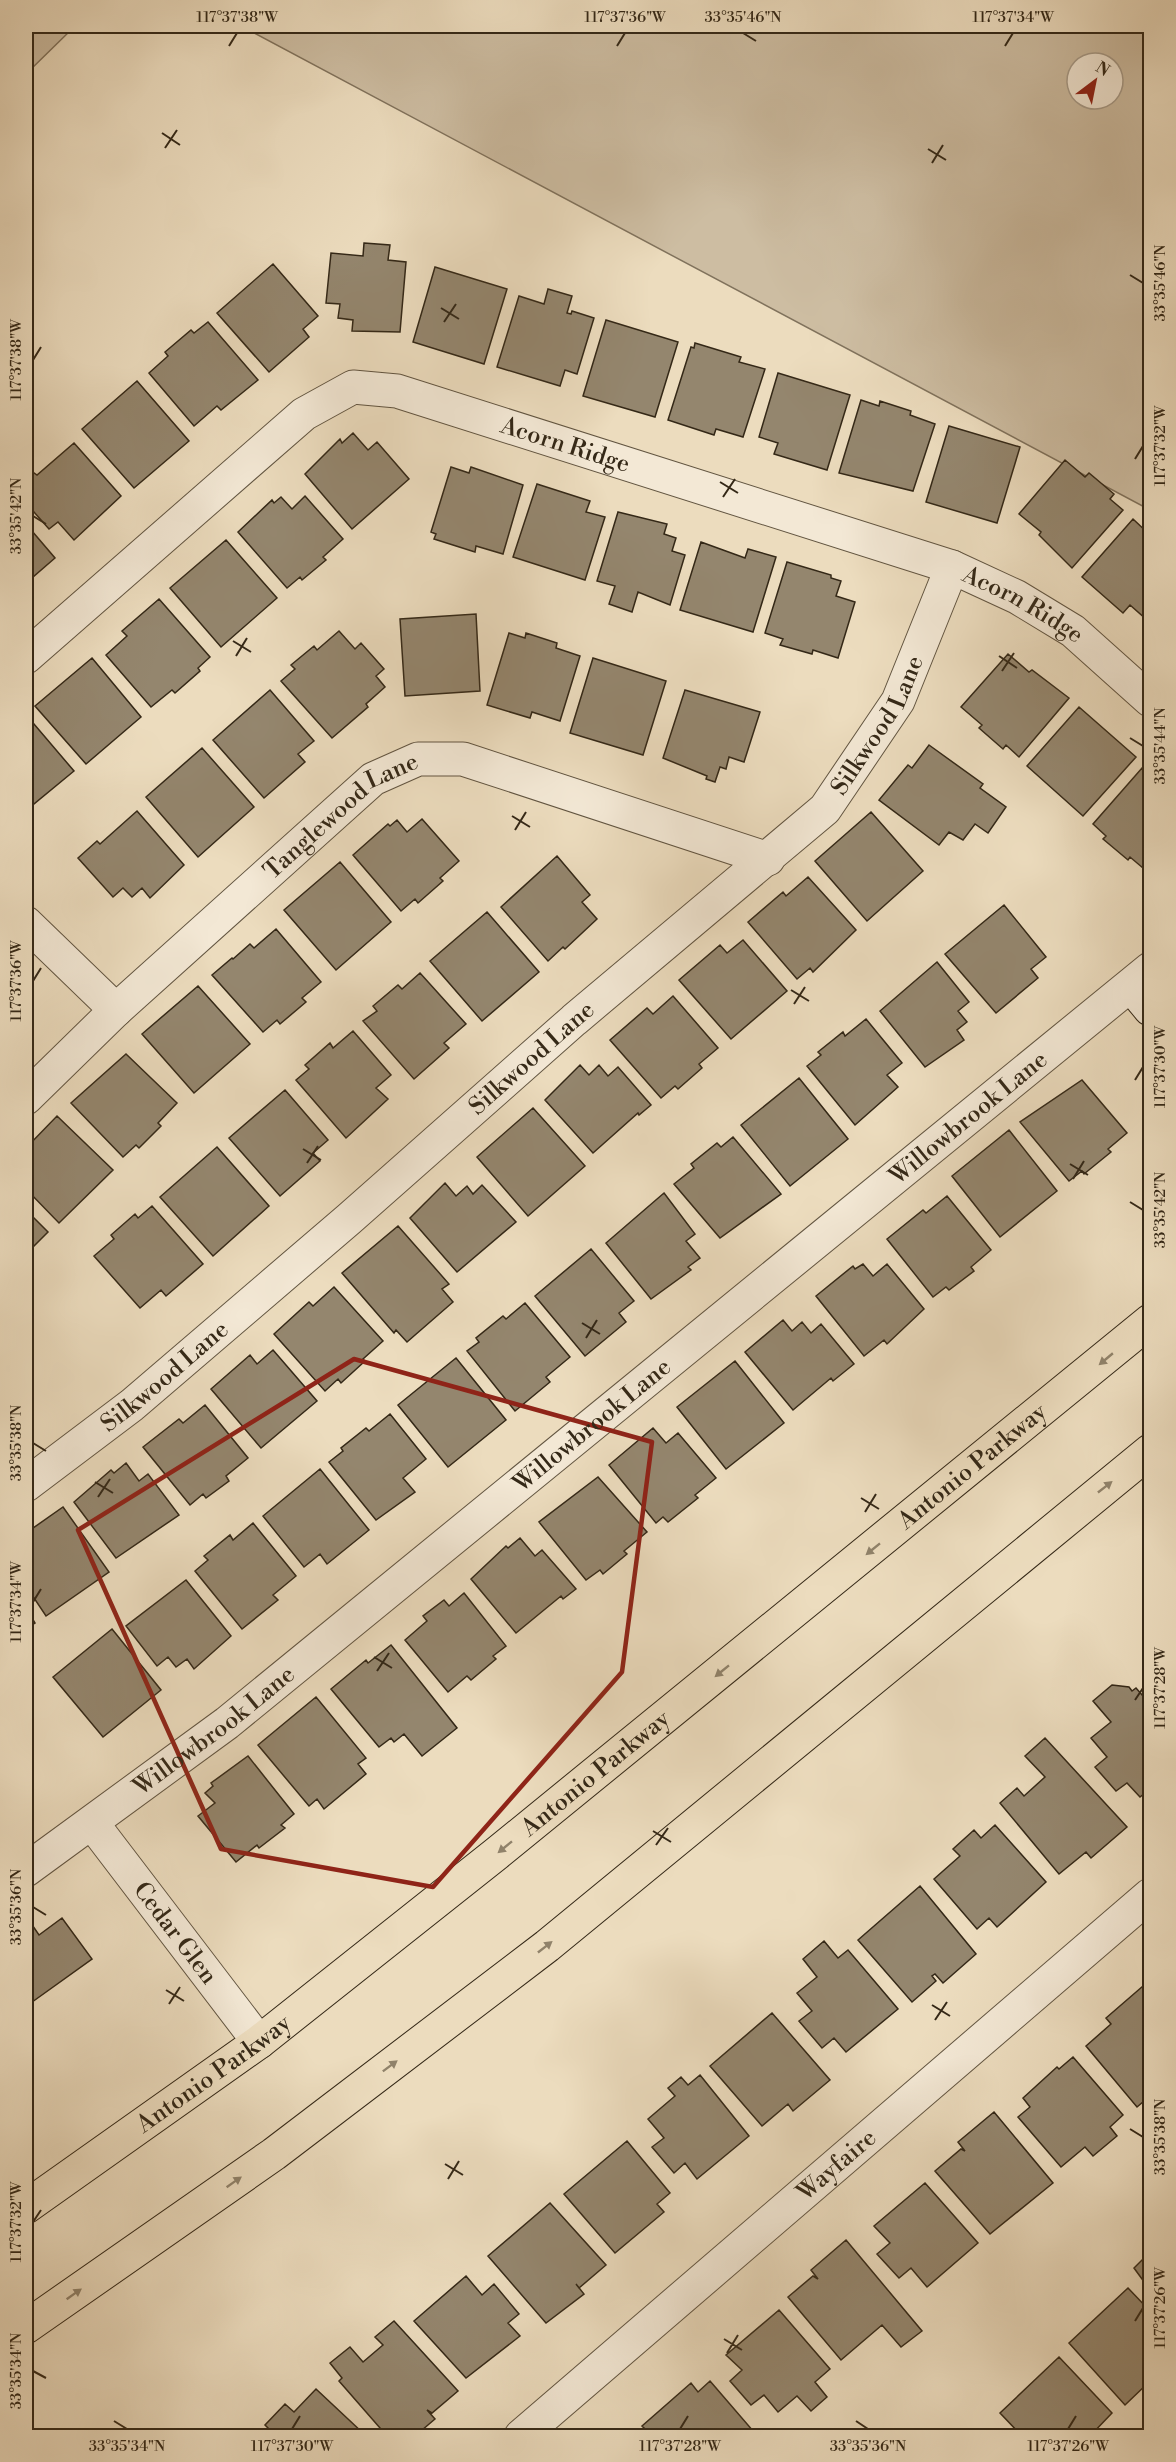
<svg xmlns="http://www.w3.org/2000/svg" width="1176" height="2462" font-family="'Libre Bodoni',serif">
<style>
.green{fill:#cdbda2;stroke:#80725c;stroke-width:1.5;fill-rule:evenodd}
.building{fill:#94866e;stroke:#342817;stroke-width:1.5}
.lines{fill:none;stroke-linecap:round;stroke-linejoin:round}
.street-casing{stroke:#625541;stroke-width:35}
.secondary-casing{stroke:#342817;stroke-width:35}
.primary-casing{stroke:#342817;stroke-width:35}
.street{stroke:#f3e8d5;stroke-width:33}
.secondary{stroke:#f3e8d5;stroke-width:33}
.primary{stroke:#ecdcbe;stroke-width:33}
.oneway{fill:#90826a}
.marked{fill:none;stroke:#8f2418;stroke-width:4.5;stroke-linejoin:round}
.ticks{fill:none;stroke:#342817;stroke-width:2}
.labels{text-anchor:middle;stroke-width:4.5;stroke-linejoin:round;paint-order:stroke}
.street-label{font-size:24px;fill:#342817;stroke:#f3e8d5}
.neatline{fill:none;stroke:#342817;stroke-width:2}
.ticks-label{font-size:15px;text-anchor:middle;fill:#342817}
</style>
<rect width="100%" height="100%" fill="#ecdcbe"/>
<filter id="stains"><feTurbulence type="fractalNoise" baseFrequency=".00333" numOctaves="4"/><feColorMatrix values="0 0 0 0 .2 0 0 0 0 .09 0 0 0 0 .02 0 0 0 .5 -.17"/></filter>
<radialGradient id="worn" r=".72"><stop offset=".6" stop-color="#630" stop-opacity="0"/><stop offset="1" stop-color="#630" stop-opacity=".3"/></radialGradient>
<path class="green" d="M26 26H75L26 74Z
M241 26H1150V510ZM1077 63H1113V99H1077Z"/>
<path class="building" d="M364 243 390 245 388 260 406 262 400 332 352 331 353 320 338 318 340 304 326 303 331 253 363 256Z
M273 264 318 316 303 329 309 337 269 372 217 313Z
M435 267 507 289 484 364 413 342Z
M548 289 572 296 567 313 571 314 572 311 594 318 577 374 565 370 560 386 497 367 519 296 544 304Z
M606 320 678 342 655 417 583 396Z
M208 322 258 380 221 410 217 406 194 426 149 373 168 356 165 352 191 330 194 333Z
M695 343 741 357 739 362 765 369 743 437 716 429 714 435 668 420 691 347 694 348Z
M778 373 850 395 827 470 774 454 778 443 759 437Z
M137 381 189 441 134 488 82 429Z
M861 400 879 406 880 401 911 411 910 415 935 424 913 491 839 473Z
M949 426 1020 447 997 523 926 502Z
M353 433 368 450 377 442 409 479 352 529 305 474 340 439 342 443Z
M74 443 121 496 74 540 58 522 49 529 26 503V480L34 473 37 475Z
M1065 460 1085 477 1089 473 1114 494 1110 499 1123 510 1072 568 1039 535 1041 532 1019 514Z
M451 467 469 473 471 467 523 485 503 554 476 546 475 552 434 539 436 534 431 532Z
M537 484 590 501 586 512 605 517 585 580 513 557Z
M305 496 343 539 323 557 326 560 302 580 300 577 287 588 238 532 272 500 274 503 281 497 292 509Z
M618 512 667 524 664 534 676 538 672 551 685 555 670 605 638 592 632 612 609 604 615 586 597 581Z
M1133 519 1150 535V613L1146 619 1130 605 1123 613 1082 577Z
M26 524 55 558 26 583Z
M226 540 277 598 221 647 170 588Z
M701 542 745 558 748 549 776 557 753 632 680 610Z
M787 562 831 575V578L841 581 836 596 855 602 838 658 813 650 812 654 780 645 783 639 765 633Z
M159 599 210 657 198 668 200 671 175 693 172 690 151 707 106 655 127 636 122 631Z
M476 614 480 691 405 696 400 619Z
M339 631 355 649 361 643 384 669 376 676 385 687 366 704 368 707 332 738 281 681 295 669 291 665 314 646 317 650Z
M509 633 525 638 526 633 557 643 556 648 580 656 560 721 532 712 530 718 487 705Z
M1008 654 1029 672 1032 670 1069 698 1019 757 1006 745 1003 749 979 728 982 725 961 707Z
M92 658 141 717 86 764 35 706Z
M593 658 666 681 643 755 570 733Z
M270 690 314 741 298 754 305 762 264 798 213 740Z
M685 690 760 712 744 762 729 757 726 769 720 767 715 782 706 779 707 776 663 758Z
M1079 707 1136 757 1083 816 1027 766Z
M28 717 74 771 28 809 30 812 26 815V719Z
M929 745 983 784 980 788 1006 807 988 833 975 824 963 840 949 832 939 845 879 800 908 765 912 768Z
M202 748 254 807 198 857 146 797Z
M1142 768 1150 775V874L1130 857 1128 860 1103 839 1106 836 1093 824Z
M137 811 184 865 150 898 142 888 132 897 123 888 113 897 78 858 97 841 100 844Z
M871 812 923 871 867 921 815 861Z
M422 819 459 861 440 878 443 881 418 903 415 899 401 911 353 855 388 824 390 826 397 820 407 832Z
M557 856 590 895 582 902 597 919 565 949 563 947 548 961 501 907Z
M340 862 391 922 336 970 284 910Z
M808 877 856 930 813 972 810 968 797 979 748 922 783 892 786 896Z
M1004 905 1046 957 1031 969 1038 978 996 1013 945 954Z
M487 912 539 972 482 1021 430 961Z
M276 929 321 982 302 998 306 1002 280 1024 277 1020 263 1032 212 975 232 958 233 959 250 944 254 948Z
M743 940 787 991 731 1039 679 980 720 945 727 953Z
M937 962 969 1002 958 1011 967 1022 957 1030 964 1040 925 1067 880 1011Z
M420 973 466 1024 444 1043 449 1048 414 1079 363 1021 377 1011 373 1006 398 985 402 989Z
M198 986 250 1044 194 1093 142 1034Z
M673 996 718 1048 699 1064 702 1068 678 1089 675 1086 661 1098 610 1040 647 1008 653 1014Z
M866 1019 902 1063 887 1075 898 1087 855 1125 807 1066 821 1055 818 1052 843 1032 845 1036Z
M353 1031 391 1075 376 1088 388 1099 346 1138 296 1080 309 1069 305 1065 330 1043 333 1048Z
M126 1054 177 1103 158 1123 161 1126 139 1148 136 1145 123 1157 71 1103Z
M580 1065 589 1075 599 1065 608 1076 618 1067 651 1105 639 1115 638 1113 593 1153 545 1100Z
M799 1078 848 1139 790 1186 741 1125Z
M1082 1080 1127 1133 1108 1149 1111 1152 1084 1174 1082 1171 1069 1181 1020 1122Z
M285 1090 328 1140 313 1153 320 1161 280 1196 229 1138Z
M533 1108 585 1166 528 1216 477 1157Z
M57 1116 113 1170 59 1223 26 1189V1164L28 1162 26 1148Z
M1009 1130 1057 1191 1000 1237 952 1176Z
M733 1137 781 1194 720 1238 674 1184 694 1168 691 1164 717 1143 721 1147Z
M217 1147 269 1206 213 1256 160 1197Z
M445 1183 456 1196 467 1186 473 1194 482 1185 516 1222 457 1272 410 1218Z
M664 1193 695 1234 686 1241 700 1258 688 1267 691 1270 651 1299 606 1243Z
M947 1196 991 1250 971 1267 974 1271 949 1290 946 1287 933 1297 887 1239 923 1210 926 1213Z
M152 1206 203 1264 166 1296 161 1290 140 1308 94 1256 114 1239 111 1235 135 1214 138 1218Z
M26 1210 48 1232 29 1251 33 1255 26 1263Z
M398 1226 449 1284 442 1289 453 1302 407 1342 396 1330 394 1333 342 1273Z
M591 1249 634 1301 619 1313 626 1322 585 1356 535 1296Z
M863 1264 873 1276 887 1264 924 1309 887 1344 884 1340 864 1356 816 1296 853 1266 855 1269Z
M334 1287 383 1341 363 1359 365 1361 341 1383 338 1379 325 1391 274 1334 309 1302 313 1306Z
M525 1303 570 1357 546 1377 550 1382 515 1411 467 1351 479 1342 476 1338 503 1316 506 1319Z
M783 1320 792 1331 802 1322 811 1333 821 1324 854 1364 833 1381 831 1378 793 1410 745 1352Z
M273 1350 317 1401 261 1448 211 1389 250 1355 257 1364Z
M456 1358 506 1420 448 1467 398 1405Z
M735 1361 784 1423 726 1469 677 1407Z
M205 1405 248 1458 226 1476 229 1481 206 1498 203 1494 190 1505 143 1447 179 1419 183 1423Z
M390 1414 426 1459 403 1478 415 1492 376 1520 329 1462 343 1451 341 1448 366 1428 369 1431Z
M653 1428 666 1443 678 1433 716 1478 695 1495 698 1498 668 1522 663 1517 656 1523 609 1465Z
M126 1463 139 1481 148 1474 179 1515 116 1558 74 1502 111 1470 114 1473Z
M320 1469 369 1530 327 1564 320 1554 304 1567 263 1516Z
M598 1477 647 1532 624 1551 627 1554 603 1574 600 1570 586 1580 539 1522Z
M63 1507 109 1572 46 1616 26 1586V1533Z
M253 1523 296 1576 273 1595 278 1600 242 1629 195 1571 208 1560 204 1556 230 1535 233 1540Z
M520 1538 535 1556 542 1550 576 1589 563 1599 561 1596 516 1633 471 1579 506 1546 508 1548Z
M186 1580 231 1636 194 1669 187 1659 176 1667 168 1657 157 1666 126 1626Z
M464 1593 506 1646 493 1656 496 1659 471 1680 467 1676 448 1692 405 1640 427 1621 423 1616 444 1600 449 1606Z
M26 1608 35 1623 26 1629Z
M112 1629 161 1690 103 1737 53 1677Z
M391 1645 457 1728 422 1756 404 1734 394 1742 391 1738 379 1747 331 1689 366 1660 368 1663Z
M1112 1685 1129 1687 1132 1691 1136 1688 1150 1704V1789L1140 1797 1127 1783 1116 1791 1095 1767 1107 1757 1091 1738 1111 1722 1093 1701Z
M316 1697 366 1758 358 1764 366 1774 324 1809 317 1799 309 1806 258 1745Z
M1045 1738 1127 1827 1091 1858 1086 1852 1059 1874 1000 1803 1017 1788 1024 1796 1045 1777 1025 1756Z
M248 1756 294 1814 281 1825 285 1828 259 1848 257 1845 236 1862 198 1816 215 1803 205 1793 213 1786 211 1783Z
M995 1825 1046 1882 997 1927 989 1918 977 1929 934 1879 960 1856 953 1849 974 1830 981 1838Z
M920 1886 976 1954 943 1983 935 1974 932 1976 936 1981 912 2002 858 1940Z
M26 1916 39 1935 62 1918 92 1959 28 2005 26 2001Z
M824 1941 838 1958 848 1950 898 2009 846 2052 834 2038 822 2048 799 2021 812 2011 797 1993 817 1977 803 1959Z
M1143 1986 1150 1995V2096L1137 2107 1086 2046 1111 2024 1106 2018Z
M772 2013 830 2080 793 2111 788 2104 762 2126 710 2066Z
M1073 2057 1123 2115 1110 2127 1117 2136 1093 2156 1085 2147 1061 2167 1018 2117 1030 2107 1023 2098 1057 2067 1059 2069Z
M700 2075 749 2136 697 2179 685 2163 674 2173 652 2147 664 2138 648 2119 675 2096 668 2088 681 2077 688 2085Z
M994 2112 1053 2183 990 2234 935 2171 961 2149 965 2151 958 2142Z
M627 2141 670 2193 657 2204 664 2212 615 2253 564 2194Z
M925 2183 978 2243 927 2287 911 2268 899 2278 877 2254 890 2243 874 2226Z
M550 2203 606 2265 579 2288 576 2284 584 2294 546 2323 488 2256Z
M846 2240 922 2331 901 2347 882 2325 841 2360 788 2297 813 2276 818 2279 811 2270Z
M1150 2252V2290L1134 2268Z
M466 2276 482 2295 494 2284 519 2314 508 2323 520 2336 466 2378 414 2321Z
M1128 2288 1150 2311V2380L1145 2378 1149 2382 1125 2405 1069 2343Z
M779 2310 830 2369 815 2382 827 2397 811 2411 797 2396 778 2412 764 2395 751 2405 730 2381 742 2370 726 2355Z
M394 2321 458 2391 432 2413 427 2410 435 2419 415 2436H387L339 2381 342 2378 330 2363 350 2347 363 2362 383 2345 375 2337Z
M1059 2357 1112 2413 1090 2436H1022L1000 2413Z
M710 2381 754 2432 751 2434 753 2436H652L642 2426 691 2383 698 2392Z
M316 2389 364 2434 362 2436H270L273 2433 265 2425 285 2404 294 2412Z"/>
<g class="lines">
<g class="street-casing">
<g id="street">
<path id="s1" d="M26 657 304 414 353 387 397 391 952 567 1017 597 1073 631 1150 700"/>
<path d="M26 923 116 1010"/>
<path id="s2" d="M26 1098 116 1010 373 779 418 759H463L768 859"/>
<path id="s3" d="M26 1485 132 1405 349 1219 574 1020 825 809 898 701 952 567"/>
<path id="s4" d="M92 1823 259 2042"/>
<path id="s5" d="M26 1870 227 1723 1150 969"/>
<path id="s6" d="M521 2436 1150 1895"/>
</g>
</g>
<g class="secondary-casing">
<path id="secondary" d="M1131 986 1150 1009"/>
</g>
<g class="primary-casing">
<g id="primary">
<path id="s7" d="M26 2207 259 2042 496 1854 1150 1321"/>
<path d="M26 2327 274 2154 547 1946 1150 1451"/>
</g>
</g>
<use href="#street" class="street"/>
<use href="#secondary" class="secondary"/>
<use href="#primary" class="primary"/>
</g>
<defs><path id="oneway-solid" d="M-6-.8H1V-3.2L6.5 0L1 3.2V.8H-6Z" transform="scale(1.5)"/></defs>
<g class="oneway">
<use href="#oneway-solid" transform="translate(1106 1359) rotate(140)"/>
<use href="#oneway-solid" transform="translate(1105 1487) rotate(-38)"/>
<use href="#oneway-solid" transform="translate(873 1549) rotate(141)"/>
<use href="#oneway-solid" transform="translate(722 1671) rotate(141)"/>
<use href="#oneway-solid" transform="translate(505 1847) rotate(141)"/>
<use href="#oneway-solid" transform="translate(545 1947) rotate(-38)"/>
<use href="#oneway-solid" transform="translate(390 2066) rotate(-37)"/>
<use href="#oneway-solid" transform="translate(234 2182) rotate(-35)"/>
<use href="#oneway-solid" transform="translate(74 2294) rotate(-35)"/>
</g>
<path class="marked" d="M354 1359 652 1442 622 1672 433 1887 221 1849 78 1530Z"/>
<path class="ticks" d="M743 33 756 41M229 46 237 33M617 46 625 33M1005 46 1013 33M162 133 180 145M165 148 177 130M928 149 946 160M932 163 943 145M1130 275 1143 283M441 308 459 319M444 322 456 304M33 360 41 347M1135 459 1143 446M720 482 738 493M723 497 735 479M33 516 46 524M233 641 251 652M236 656 247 638M999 656 1017 668M1002 671 1014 653M1130 738 1143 746M512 816 530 827M515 830 526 812M33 981 41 968M791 990 809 1001M794 1004 805 987M1135 1080 1143 1067M303 1149 321 1160M307 1163 318 1146M1070 1164 1088 1175M1073 1179 1084 1161M1130 1202 1143 1210M582 1323 600 1334M586 1338 597 1320M33 1443 46 1451M95 1482 113 1493M98 1497 110 1479M861 1498 879 1509M865 1512 876 1494M33 1602 41 1589M374 1657 392 1668M377 1671 389 1653M1135 1700 1143 1688M653 1831 671 1842M656 1845 668 1828M33 1907 46 1915M166 1990 184 2001M169 2004 180 1987M932 2005 950 2016M935 2020 947 2002M1130 2129 1143 2137M445 2164 463 2175M448 2179 459 2161M33 2222 41 2210M1135 2321 1143 2308M724 2339 742 2350M727 2353 738 2335M33 2371 46 2378M114 2421 127 2429M856 2421 868 2429M292 2429 300 2416M680 2429 688 2416M1068 2429 1076 2416"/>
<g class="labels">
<g class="street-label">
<text dy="8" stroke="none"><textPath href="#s1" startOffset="646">Acorn Ridge</textPath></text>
<text dy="8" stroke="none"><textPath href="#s1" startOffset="1132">Acorn Ridge</textPath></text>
<text dy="8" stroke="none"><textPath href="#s3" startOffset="1146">Silkwood Lane</textPath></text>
<text dy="8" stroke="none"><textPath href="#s2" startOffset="424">Tanglewood Lane</textPath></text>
<text dy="8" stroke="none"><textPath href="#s3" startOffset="662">Silkwood Lane</textPath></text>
<text dy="8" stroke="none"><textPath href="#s5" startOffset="1206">Willowbrook Lane</textPath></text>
<text dy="8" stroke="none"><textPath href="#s3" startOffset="176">Silkwood Lane</textPath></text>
<text dy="8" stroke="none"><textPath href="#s5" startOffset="720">Willowbrook Lane</textPath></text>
<text dy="8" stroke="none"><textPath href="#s7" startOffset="1202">Antonio Parkway</textPath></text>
<text dy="8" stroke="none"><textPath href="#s5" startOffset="234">Willowbrook Lane</textPath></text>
<text dy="8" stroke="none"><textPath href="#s7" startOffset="716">Antonio Parkway</textPath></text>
<text dy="8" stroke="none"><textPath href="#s4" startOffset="138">Cedar Glen</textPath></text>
<text dy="8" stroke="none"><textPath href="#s7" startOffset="230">Antonio Parkway</textPath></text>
<text dy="8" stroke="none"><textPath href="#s6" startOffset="416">Wayfaire</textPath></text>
</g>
</g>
<rect width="1176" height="2462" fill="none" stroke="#ecdcbe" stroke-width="66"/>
<g transform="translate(1095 81) rotate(32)"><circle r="28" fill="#f3e8d5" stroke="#a79b89" stroke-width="1.5"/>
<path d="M0-4.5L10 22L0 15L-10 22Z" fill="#8f2418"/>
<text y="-9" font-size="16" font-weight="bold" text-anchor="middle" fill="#342817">N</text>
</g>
<rect x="33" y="33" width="1110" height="2396" class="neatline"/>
<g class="ticks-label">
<text x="237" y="22">117°37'38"W</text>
<text x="625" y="22">117°37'36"W</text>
<text x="743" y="22">33°35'46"N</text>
<text x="1013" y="22">117°37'34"W</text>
<text transform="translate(1160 283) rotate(-90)" y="5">33°35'46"N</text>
<text transform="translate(16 360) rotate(-90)" y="5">117°37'38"W</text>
<text transform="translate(1160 446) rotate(-90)" y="5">117°37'32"W</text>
<text transform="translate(16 516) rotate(-90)" y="5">33°35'42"N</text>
<text transform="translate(1160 746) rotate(-90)" y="5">33°35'44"N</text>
<text transform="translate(16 981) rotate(-90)" y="5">117°37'36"W</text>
<text transform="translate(1160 1067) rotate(-90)" y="5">117°37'30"W</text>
<text transform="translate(1160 1210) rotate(-90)" y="5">33°35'42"N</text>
<text transform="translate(16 1443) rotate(-90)" y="5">33°35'38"N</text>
<text transform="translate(16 1602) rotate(-90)" y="5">117°37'34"W</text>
<text transform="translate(1160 1688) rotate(-90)" y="5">117°37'28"W</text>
<text transform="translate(16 1907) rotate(-90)" y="5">33°35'36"N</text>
<text transform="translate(1160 2137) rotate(-90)" y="5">33°35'38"N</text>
<text transform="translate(16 2222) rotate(-90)" y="5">117°37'32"W</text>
<text transform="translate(1160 2308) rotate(-90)" y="5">117°37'26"W</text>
<text transform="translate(16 2371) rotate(-90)" y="5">33°35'34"N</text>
<text x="127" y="2451">33°35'34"N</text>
<text x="292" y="2451">117°37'30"W</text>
<text x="680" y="2451">117°37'28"W</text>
<text x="868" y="2451">33°35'36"N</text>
<text x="1068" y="2451">117°37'26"W</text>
</g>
<rect width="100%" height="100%" filter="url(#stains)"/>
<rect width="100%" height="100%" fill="url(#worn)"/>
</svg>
